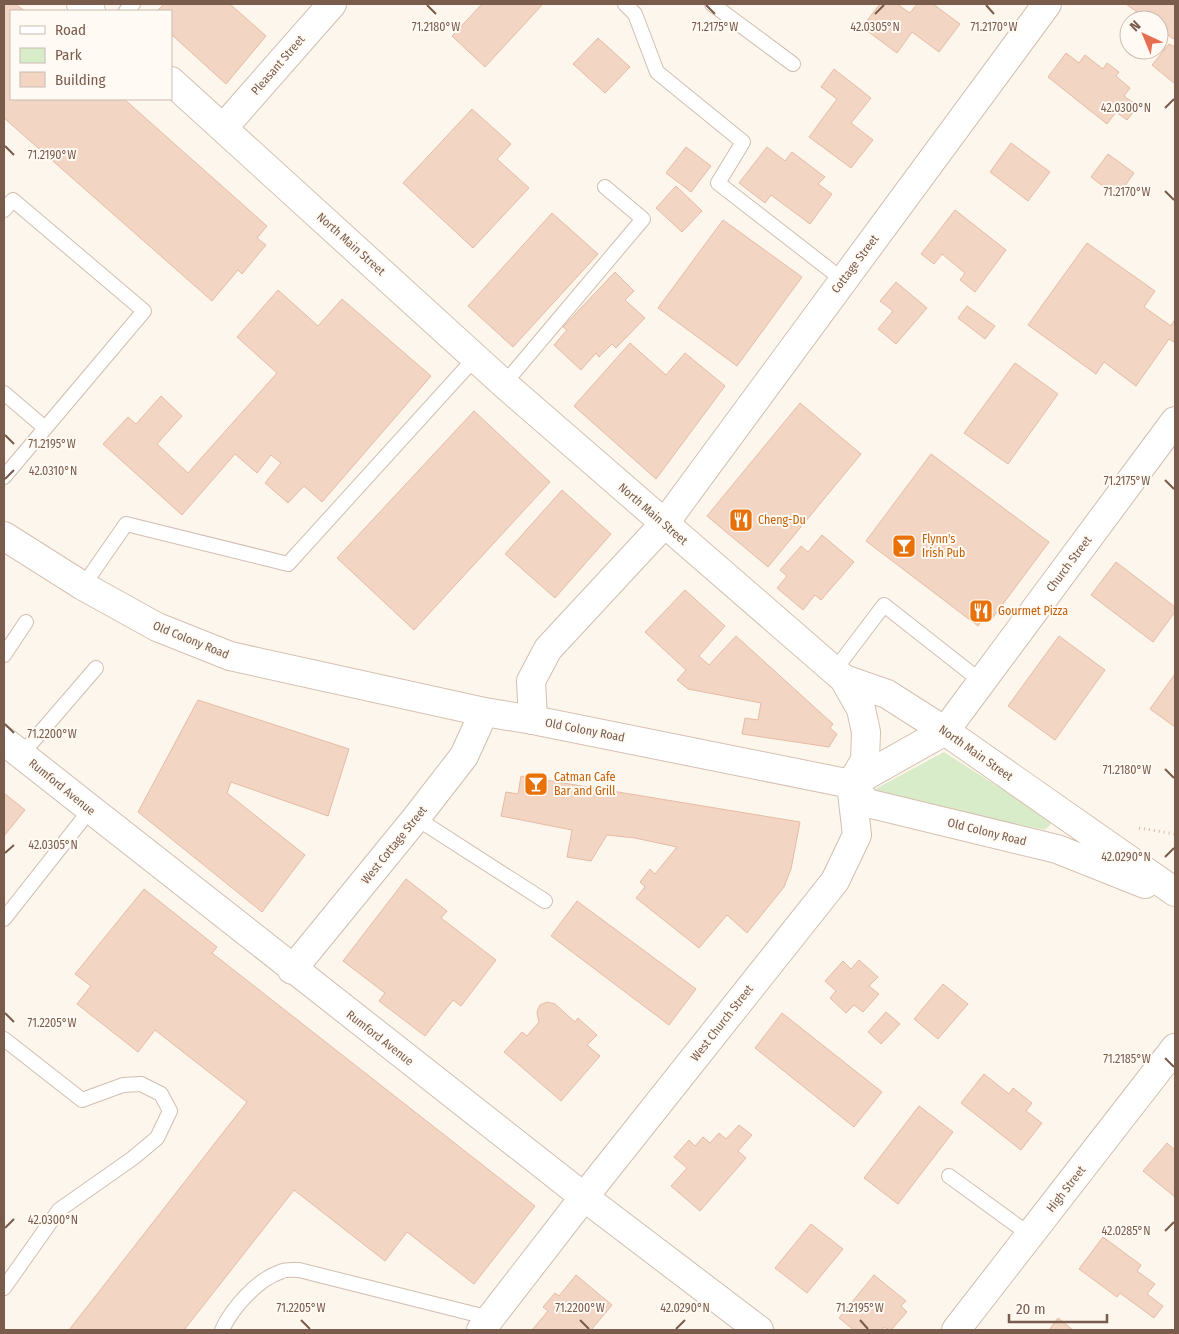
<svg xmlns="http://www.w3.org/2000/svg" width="1179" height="1334" font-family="'Fira Sans Condensed',sans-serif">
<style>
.green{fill:#d8ecc9}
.building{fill:#f3d5c3;stroke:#e6bba3}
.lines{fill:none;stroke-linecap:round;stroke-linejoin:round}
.service-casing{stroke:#d1beb0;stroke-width:16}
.minor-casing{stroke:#d1beb0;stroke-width:30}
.secondary-casing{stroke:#d6c0b0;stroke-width:30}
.path{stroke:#d9b8a5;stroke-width:3;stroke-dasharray:1 4;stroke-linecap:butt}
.service{stroke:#fff;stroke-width:14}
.minor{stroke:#fff;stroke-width:28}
.secondary{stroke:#fff;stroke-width:28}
.ticks{fill:none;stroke:#7a5c4d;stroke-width:2}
.labels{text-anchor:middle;stroke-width:4;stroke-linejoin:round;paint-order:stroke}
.street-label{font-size:12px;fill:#7a5c4d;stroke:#fffaf3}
.food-label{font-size:12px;fill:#c56008;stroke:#fffaf3;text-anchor:start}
.ticks-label{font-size:12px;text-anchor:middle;fill:#7a5c4d;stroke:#fffaf3;stroke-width:4;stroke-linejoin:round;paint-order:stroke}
</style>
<rect width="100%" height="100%" fill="#fdf6ec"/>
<path class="green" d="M944 752 1053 822 1045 830 866 794Z"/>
<path class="building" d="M4 4H15L25 11H11V99H124L267 226 257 238 266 245 242 274 238 270 212 301 4 118Z
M164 4H230L266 36 226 84 171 34V11H157Z
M482 4H543L485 67 452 36Z
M880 4H897L910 13 917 4H933L960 24 939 52 912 32 897 53 862 27Z
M1126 4H1175V37L1173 39 1159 28V20H1148Z
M598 38 630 67 605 93 573 64Z
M1169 44 1175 47V84L1152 65Z
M1066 53 1079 63 1085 55 1103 69 1107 63 1119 72 1116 76 1130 88 1124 96 1138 106 1127 120 1116 112 1107 124 1048 77Z
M834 69 871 98 851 123 873 140 851 168 809 137 837 99 821 87Z
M472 109 511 144 497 159 529 188 473 248 403 183Z
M1011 143 1050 172 1028 201 990 172Z
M686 147 711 166 691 192 666 173Z
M767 147 785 161 792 152 825 177 818 184 832 194 810 224 771 195 765 203 739 183Z
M1108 154 1134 173 1117 197 1091 177Z
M676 186 702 211 682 232 656 208Z
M955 210 1006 250 975 292 960 280 965 273 942 254 934 264 921 254Z
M552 213 598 254 513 347 468 306Z
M723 220 802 277 737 366 658 308Z
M1087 243 1155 291 1144 307 1171 326 1175 319V343L1169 339 1136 386 1104 362 1096 374 1028 325Z
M615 272 634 291 625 300 645 318 616 348 612 344 599 357 596 353 581 370 554 345 567 330 563 327Z
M896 282 927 308 896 344 878 329 893 311 880 301Z
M278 290 318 326 342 299 431 376 322 502 304 486 288 503 265 483 281 463 271 455 257 473 235 454 182 515 103 444 128 417 136 424 161 396 182 416 157 444 188 473 277 373 237 337Z
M967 306 995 326 985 339 958 318Z
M630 343 666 375 685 353 725 386 656 479 574 406Z
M1015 363 1058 394 1008 464 964 433Z
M800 403 861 454 768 567 707 516Z
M474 411 550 482 414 630 337 558Z
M931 454 1049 542 991 620 985 616 978 626 866 541Z
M562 490 611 534 555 598 505 554Z
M822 535 854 562 821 600 815 595 803 610 777 588 787 576 780 570 801 546 808 552Z
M1116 562 1175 607V612L1153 642 1091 595Z
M685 590 725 626 699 656 709 665 736 636 833 724 830 728 837 734 829 747 742 734 745 718 758 720 761 703 688 689 677 680 686 670 645 632Z
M1059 636 1105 670 1055 740 1008 706Z
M1175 674V727L1150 709Z
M198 700 349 749 328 816 231 782 227 793 305 855 262 912 138 812Z
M521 776 800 822 791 869 784 887 747 933 727 915 699 948 636 898 645 887 640 882 650 869 655 874 677 847 635 838 607 835 591 861 567 857 572 830 501 816 506 792 518 794Z
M4 793 25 810 4 836Z
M406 879 447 911 441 918 496 960 461 1006 453 1000 425 1036 379 1001 385 993 343 961Z
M144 889 217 947 212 953 535 1206 474 1284 407 1232 385 1261 294 1190 184 1330H69L247 1102 155 1030 138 1052 77 1004 91 986 75 974Z
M577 901 696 989 669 1025 551 936Z
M859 960 878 977 869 986 879 994 863 1012 854 1005 846 1013 830 998 836 991 825 981 843 961 851 969Z
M943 984 968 1004 938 1039 914 1019Z
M547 1002 555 1004 575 1022 578 1018 597 1035 587 1045 600 1056 561 1101 504 1052 522 1032 527 1036 539 1022 537 1013 538 1009 540 1005Z
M886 1012 900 1024 881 1044 868 1032Z
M782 1013 882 1092 854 1127 755 1048Z
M984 1074 1009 1094 1013 1088 1032 1103 1026 1111 1042 1123 1021 1150 961 1103Z
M919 1106 953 1132 898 1204 864 1178Z
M739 1125 752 1135 738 1151 746 1158 700 1211 671 1186 687 1168 674 1157 689 1140 695 1146 703 1137 710 1143 719 1133 726 1139Z
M1167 1143 1175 1150V1197L1143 1171Z
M811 1224 843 1249 807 1293 775 1268Z
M1103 1237 1141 1265 1137 1271 1155 1284 1147 1294 1163 1306 1154 1318 1120 1293 1117 1297 1079 1269Z
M576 1275 612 1305 591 1330H532L548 1311 543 1307 555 1293 559 1296Z
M874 1275 906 1301 901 1306 907 1312 891 1330H889L884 1327 882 1330H854L839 1318Z
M1058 1318 1073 1330H1049Z"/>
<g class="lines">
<g class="service-casing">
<path id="service" d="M625 4 635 14 657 72 743 142 718 183 843 280
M712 4 793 64
M126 11 133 4
M4 210 13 200 144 311 4 477
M504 384 643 219 605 187
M4 393 45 428
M83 586 126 524 288 564 475 358
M4 655 26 622
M834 671 884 605 982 682
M21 755 96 668
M416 818 545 901
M4 919 90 810
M4 1039 82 1100 123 1085 141 1084 161 1094 170 1111 157 1138 133 1158 59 1210 4 1288
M949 1176 1030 1235
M222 1330C232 1308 257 1280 280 1272 285 1269 293 1270 299 1270L490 1318"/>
</g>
<g class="minor-casing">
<path id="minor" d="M224 127 332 4
M533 720 531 681 548 649 664 524 1047 4
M4 741 584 1197 759 1330
M292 970 416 818 464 756 484 712
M481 1330 584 1197 835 881 857 835 851 784 945 731 1175 421
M956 1330 1175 1048"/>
</g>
<g class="secondary-casing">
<path id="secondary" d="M81 4 91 11
M171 81 504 384 844 679 887 694 945 731 1175 892
M4 536 83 586 157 627 230 656 484 712 533 720 851 784 867 803 1057 849 1145 884
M844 679 861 709 866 732 865 760 851 784"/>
</g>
<path class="path" d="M1139 828 1175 834"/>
<use href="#service" class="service"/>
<use href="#minor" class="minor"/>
<use href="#secondary" class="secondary"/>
</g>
<path class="ticks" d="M427 5 436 14M706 5 715 14M986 5 994 14M875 14 884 5M1165 108 1174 99M5 146 14 155M1165 191 1174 200M5 435 14 444M5 479 14 470M1165 480 1174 489M5 724 14 733M1165 769 1174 778M5 853 14 845M1165 857 1174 848M5 1013 14 1022M1165 1058 1174 1067M5 1228 14 1219M1165 1231 1174 1222M301 1320 310 1329M580 1320 589 1329M860 1320 868 1329M676 1329 685 1320"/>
<defs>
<g id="restaurant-square" transform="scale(1.25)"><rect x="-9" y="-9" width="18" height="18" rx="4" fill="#e8710a" stroke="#fffaf3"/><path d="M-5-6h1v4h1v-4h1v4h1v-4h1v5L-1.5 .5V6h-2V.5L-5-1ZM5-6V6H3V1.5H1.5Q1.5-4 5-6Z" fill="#fff"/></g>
<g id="bar-square" transform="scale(1.25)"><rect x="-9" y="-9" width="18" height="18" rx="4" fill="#e8710a" stroke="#fffaf3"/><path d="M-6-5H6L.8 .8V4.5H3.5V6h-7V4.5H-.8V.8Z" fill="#fff"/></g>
</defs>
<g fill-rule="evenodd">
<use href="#restaurant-square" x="741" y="520"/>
<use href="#bar-square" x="904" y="546"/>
<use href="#restaurant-square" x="981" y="611"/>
<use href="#bar-square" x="536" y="784"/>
</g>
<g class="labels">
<g class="street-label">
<text transform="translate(278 65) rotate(-49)" y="4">Pleasant Street</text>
<text transform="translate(351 244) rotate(42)" y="4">North Main Street</text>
<text transform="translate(855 264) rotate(-53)" y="4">Cottage Street</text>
<text transform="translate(653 514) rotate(41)" y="4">North Main Street</text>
<text transform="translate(1069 564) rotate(-53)" y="4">Church Street</text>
<text transform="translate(191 640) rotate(22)" y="4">Old Colony Road</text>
<text transform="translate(585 730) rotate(11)" y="4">Old Colony Road</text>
<text transform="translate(976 753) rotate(35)" y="4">North Main Street</text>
<text transform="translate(62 787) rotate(39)" y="4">Rumford Avenue</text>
<text transform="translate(987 832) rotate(14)" y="4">Old Colony Road</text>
<text transform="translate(394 845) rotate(-51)" y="4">West Cottage Street</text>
<text transform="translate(722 1023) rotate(-52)" y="4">West Church Street</text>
<text transform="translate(380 1038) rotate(38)" y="4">Rumford Avenue</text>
<text transform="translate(1066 1189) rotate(-52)" y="4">High Street</text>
</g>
<g class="food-label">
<text x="758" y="524">Cheng-Du</text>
<text x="922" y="543">Flynn's<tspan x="922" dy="14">Irish Pub</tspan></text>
<text x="998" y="615">Gourmet Pizza</text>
<text x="554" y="781">Catman Cafe<tspan x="554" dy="14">Bar and Grill</tspan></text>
</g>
</g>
<g class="ticks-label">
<text x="875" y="31">42.0305°N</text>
<text x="994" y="31">71.2170°W</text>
<text x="436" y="31">71.2180°W</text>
<text x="715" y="31">71.2175°W</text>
<text x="1126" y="112">42.0300°N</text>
<text x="52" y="159">71.2190°W</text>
<text x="1127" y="196">71.2170°W</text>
<text x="52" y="448">71.2195°W</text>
<text x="53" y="475">42.0310°N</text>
<text x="1127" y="485">71.2175°W</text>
<text x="52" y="738">71.2200°W</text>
<text x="1127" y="774">71.2180°W</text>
<text x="53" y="849">42.0305°N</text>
<text x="1126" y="861">42.0290°N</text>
<text x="52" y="1027">71.2205°W</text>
<text x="1127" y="1063">71.2185°W</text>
<text x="53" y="1224">42.0300°N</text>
<text x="1126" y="1235">42.0285°N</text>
<text x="301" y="1312">71.2205°W</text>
<text x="580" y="1312">71.2200°W</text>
<text x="860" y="1312">71.2195°W</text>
<text x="685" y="1312">42.0290°N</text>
</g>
<rect width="1179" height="1334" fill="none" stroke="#7a5c4d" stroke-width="10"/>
<rect x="10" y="10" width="162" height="90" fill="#fffaf3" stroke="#cabbb1"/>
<rect x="20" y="26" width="25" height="8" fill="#ffffff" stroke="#cabbb1"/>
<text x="55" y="35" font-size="15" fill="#7a5c4d">Road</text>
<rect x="20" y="48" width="25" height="15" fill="#d8ecc9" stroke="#cabbb1"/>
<text x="55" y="60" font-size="15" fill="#7a5c4d">Park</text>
<rect x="20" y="72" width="25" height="15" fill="#f3d5c3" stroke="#cabbb1"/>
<text x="55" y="85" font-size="15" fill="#7a5c4d">Building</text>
<g transform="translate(1144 35) rotate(316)"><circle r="24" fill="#fffaf3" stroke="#cabbb1"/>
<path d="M0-4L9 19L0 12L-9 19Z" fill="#e76f51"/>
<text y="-8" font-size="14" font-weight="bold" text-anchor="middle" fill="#7a5c4d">N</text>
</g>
<path d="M1009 1314v8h98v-8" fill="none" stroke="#7a5c4d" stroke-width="2.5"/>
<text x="1016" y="1314" font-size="15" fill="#7a5c4d" stroke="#fffaf3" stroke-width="4" paint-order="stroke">20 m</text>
</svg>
